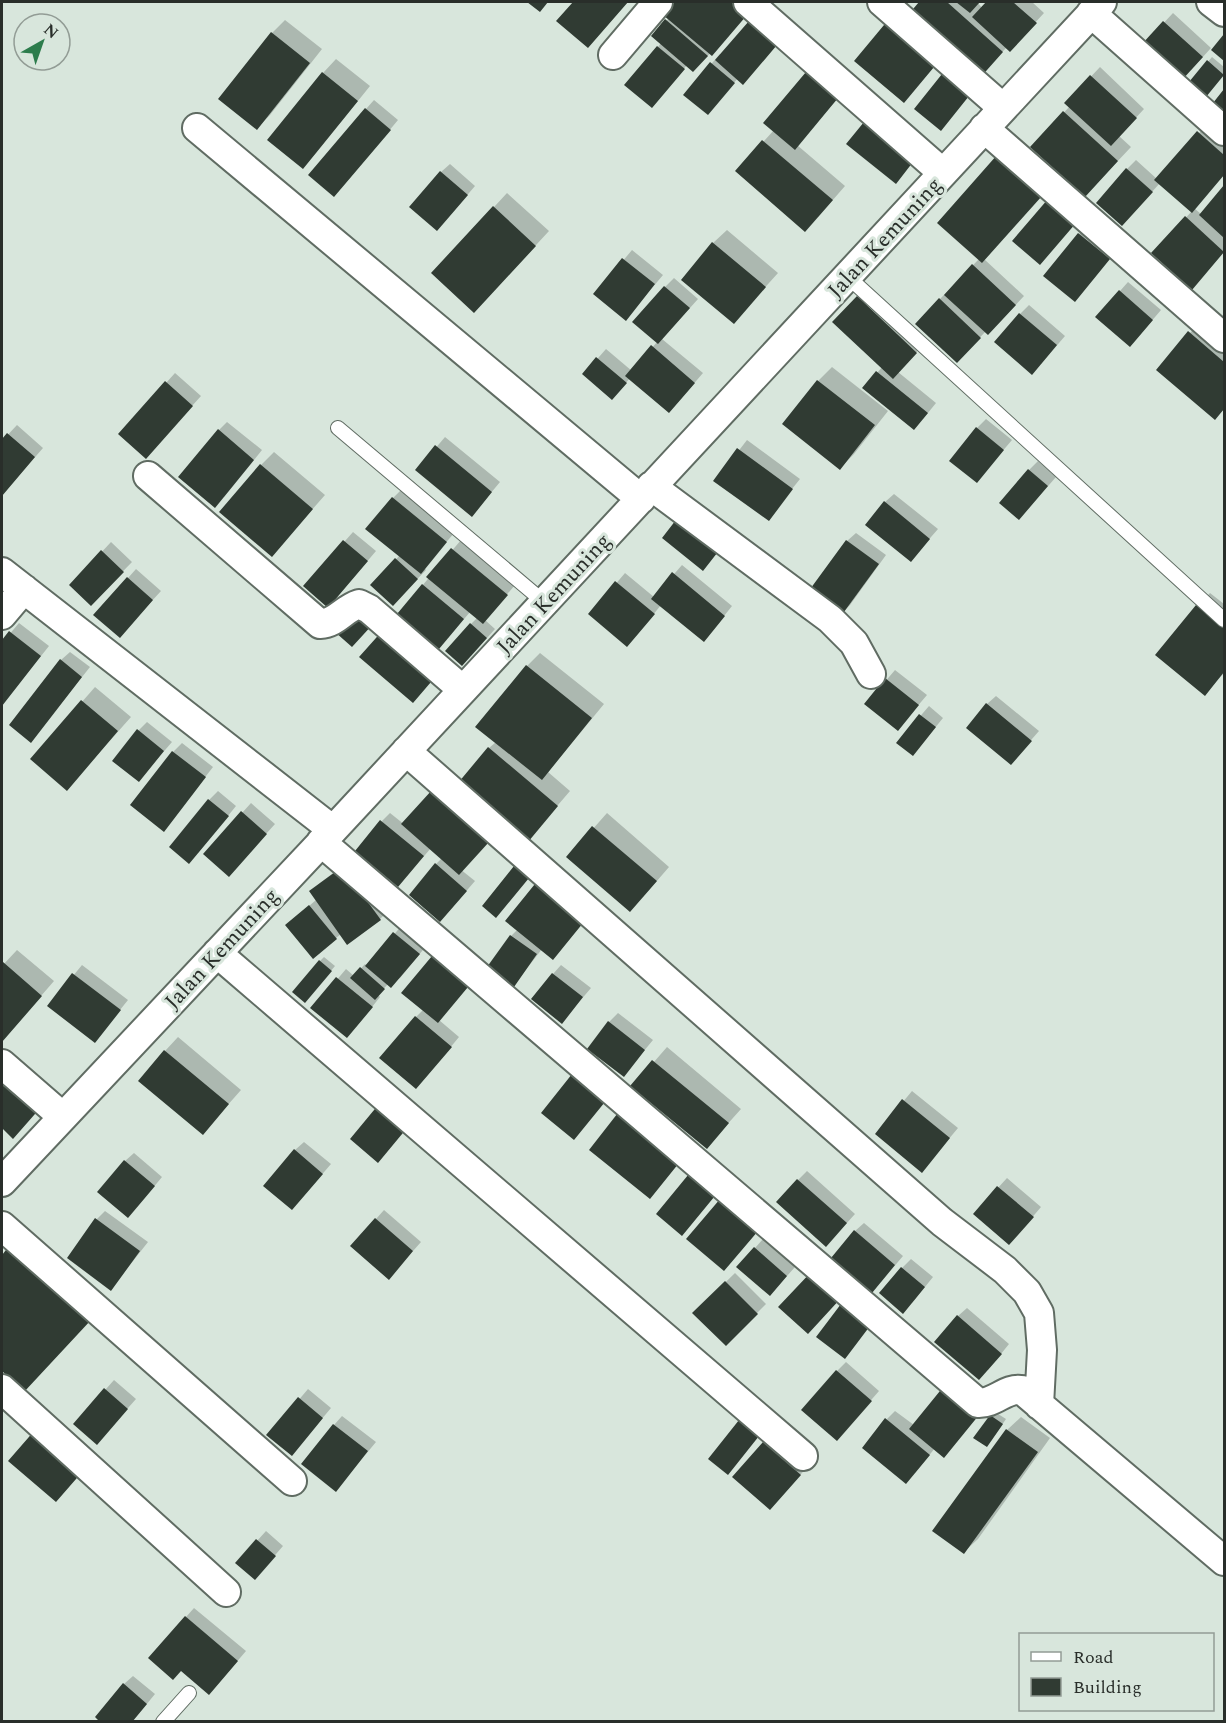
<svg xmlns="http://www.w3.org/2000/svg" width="1226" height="1723" font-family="Spectral,serif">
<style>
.shadow{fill:#0003}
.building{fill:#303b33}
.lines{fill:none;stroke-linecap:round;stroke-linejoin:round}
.service-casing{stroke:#606c63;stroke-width:16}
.minor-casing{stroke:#606c63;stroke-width:32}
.service{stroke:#fff;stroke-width:14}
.minor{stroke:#fff;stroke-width:28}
.labels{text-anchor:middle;stroke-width:6;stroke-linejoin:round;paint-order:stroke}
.street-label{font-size:22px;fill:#292e2a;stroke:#d8e6dc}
</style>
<rect width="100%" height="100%" fill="#d8e6dc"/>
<path class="shadow" d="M575 2H628L597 37 558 21Z
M677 2H758L702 62 687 65 652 106 658 47 661 43 653 36 669 18 666 15Z
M921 2H979L978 3 982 8 988 2H1032L1044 13 1010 50 1007 47 977 78 981 81 941 129 949 50 904 101 911 13Z
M1173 13 1211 48 1191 70 1144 44Z
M285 20 322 49 270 115 257 128 272 33Z
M720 54 738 78 716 105 685 94Z
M1212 57 1224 67V74L1209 91 1191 82Z
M336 59 370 86 316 153 303 167 269 139 323 73Z
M1100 67 1144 109 1119 136 1131 147 1099 181 1032 147 1070 106 1066 103Z
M807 73 846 89 797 145 845 186 818 217 737 171 774 130 765 123Z
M374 100 398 120 343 186 366 109Z
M1212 119 1224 130V175L1194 208 1201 214 1224 188V252L1200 279 1153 253 1192 211 1160 183 1131 215 1127 169 1136 160 1157 179Z
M450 164 475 186 446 220 441 172Z
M507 193 549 231 488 297 433 273Z
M1088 225 1117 249 1083 291 1079 234Z
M727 230 778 273 734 322 713 243Z
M632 250 663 275 626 319 595 294Z
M979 259H984L1024 296 997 325 986 331 966 352 940 299Z
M674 278 698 299 662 339 703 373 678 402 630 378 621 389 584 374 606 349 632 371 657 342 665 287Z
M1128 282 1161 310 1138 337 1120 291Z
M867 288 925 343 898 372 936 403 923 419 865 388 882 367 834 322Z
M1029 305 1065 336 1041 364 1020 314Z
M1203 319 1224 337V409L1215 418 1190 333Z
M832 367 888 411 854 454 840 468 784 424 818 381Z
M175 373 201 396 154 448 120 434Z
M986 419 1012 440 977 481V428Z
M227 422 262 450 224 497 219 430Z
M17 425 43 448 2 495V441Z
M445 437 500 482 480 506 417 470Z
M747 440 800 479 768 519 716 480Z
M274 452 325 495 272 555 261 465Z
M1038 461 1056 477 1028 509 1029 470Z
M402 489 455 532 424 568 426 570 402 595 372 585 400 555 393 498Z
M894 494 938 529 911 560 885 502Z
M353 532 376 551 337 597 305 586Z
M856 533 886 555 850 605 841 614 847 541Z
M461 540 515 585 485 620 495 629 471 656V624L477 618 470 612 448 638 399 613Z
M111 542 132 562 91 604 71 585Z
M682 565 732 606 712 631 661 605 636 636 590 614 625 573 654 597Z
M136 569 161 591 128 627V578Z
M1210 593 1224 604V673L1205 694 1197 606Z
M19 623 49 646 2 705V643Z
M70 652 90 667 31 741 61 660Z
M540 653 604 704 548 772 570 791 528 840 489 748 496 742 527 666Z
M895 670 927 695 898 729 866 704Z
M95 687 131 717 67 789 32 759Z
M996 696 1039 731 1011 763 987 704Z
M929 706 943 718 921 745 898 742Z
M147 722 172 742 139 780V730Z
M182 743 213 767 164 830 173 752Z
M218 791 236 806 198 853 209 800Z
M251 803 275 824 237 866 205 854Z
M390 813 475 881 449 911 436 864 442 858 431 848 407 876 382 821Z
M607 813 669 867 643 897 568 857Z
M352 859 389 910 380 919 341 934 336 938 287 925 316 900 311 892 320 883Z
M600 904 553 958 542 949 514 985 511 936 518 929Z
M403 924 427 945 400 978 388 984 378 995 380 997 356 1027 313 1008 346 969 354 976 365 964 367 966Z
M442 948 476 977 439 1020 459 1037 425 1078 416 1017 424 1009 433 957Z
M17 950 54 981 2 1041V966Z
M324 957 335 966 309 997 320 961Z
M82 965 128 1000 95 1041 49 1005Z
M561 965 591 988 562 1022 553 974Z
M618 1013 653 1040 624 1075 609 1022Z
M178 1037 241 1090 203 1133 165 1051Z
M667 1047 741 1109 707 1147 633 1086Z
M2 1064 13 1137 2 1126Z
M912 1091 958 1128 922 1171 877 1133Z
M304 1142 331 1164 300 1200 295 1150Z
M134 1153 162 1177 137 1207 125 1161Z
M807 1171 855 1214 835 1236 798 1180Z
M1007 1178 1041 1207 1018 1234 975 1213Z
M384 1210 421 1242 397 1269 376 1219Z
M105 1211 148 1242 111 1289 97 1219Z
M864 1223 903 1256 881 1282 855 1231Z
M29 1229 108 1301 24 1390 2 1369V1257Z
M763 1239 795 1267 779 1285 755 1248Z
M911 1259 933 1277 912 1303 902 1268Z
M735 1273 766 1304 726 1344 694 1313Z
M967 1308 1009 1344 988 1370 958 1316Z
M846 1362 879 1391 845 1430 837 1371Z
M114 1380 136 1399 105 1434 75 1424Z
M308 1389 331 1408 300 1445 269 1435Z
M987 1405 944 1456 935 1448 915 1473 887 1419 895 1411 914 1425Z
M995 1412 1006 1419 991 1441 975 1437Z
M342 1416 376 1442 336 1490 334 1425Z
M1021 1417 1050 1438 978 1539 964 1552 1007 1430Z
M773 1434 809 1465 779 1499 734 1477Z
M266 1531 283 1546 263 1569 237 1563Z
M194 1608 246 1651 217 1685 186 1617Z
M133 1676 155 1694 132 1722 124 1684Z"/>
<path class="building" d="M527 2H548L540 12Z
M573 2H628L588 48 556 21Z
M675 2H731L747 15 712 56 663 15Z
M919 2H947L1003 52 979 79 908 15Z
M956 2H980L970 13Z
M986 2H1013L1037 23 1010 52 972 17Z
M665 19 708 56 693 72 651 36Z
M889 19 939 61 904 103 854 61Z
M749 21 777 45 743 85 715 60Z
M1163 21 1203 57 1182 80 1142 44Z
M271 32 310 63 257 130 218 99Z
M1224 34V61L1211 50Z
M657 46 685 69 652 108 624 85Z
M1207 60 1224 75 1206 97 1189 82Z
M710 62 735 83 708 115 683 95Z
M946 69 973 91 941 131 914 109Z
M322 72 358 101 303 169 267 140Z
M806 72 838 98 795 150 763 123Z
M1090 75 1137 118 1111 146 1064 103Z
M1224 89V112L1213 103Z
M365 108 391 130 334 197 308 175Z
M1063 111 1118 161 1085 197 1030 147Z
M864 122 913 162 896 184 846 144Z
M1197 131 1224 155V175L1192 213 1154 180Z
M762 140 833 200 805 232 735 171Z
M997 155 1042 196 982 263 937 223Z
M1126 168 1153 192 1122 226 1096 203Z
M440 171 468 195 437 231 409 207Z
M1224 185V238L1199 215Z
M1048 199 1076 223 1040 265 1012 241Z
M493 206 536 246 474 313 431 273Z
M1185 216 1224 252 1192 290 1151 253Z
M1078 233 1110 259 1075 302 1043 276Z
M712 242 766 287 734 324 681 280Z
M622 258 655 284 626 321 593 294Z
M972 264 1016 305 988 335 944 295Z
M664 286 690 308 658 344 632 322Z
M1119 290 1153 320 1130 347 1095 317Z
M857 296 917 353 893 379 832 322Z
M939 298 981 338 957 363 915 324Z
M1019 313 1057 345 1032 375 994 342Z
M1188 331 1224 362V409L1215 420 1156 370Z
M651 345 695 383 669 413 625 376Z
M596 357 627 383 612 400 582 374Z
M876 371 928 413 914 430 862 388Z
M817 380 875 425 840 470 782 424Z
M165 381 193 406 146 459 118 434Z
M976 427 1004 450 977 483 949 461Z
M218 429 254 460 215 508 178 477Z
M7 433 35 457 2 496V439Z
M435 445 492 492 472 517 415 470Z
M737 448 793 489 769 521 713 481Z
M260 464 313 509 272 557 219 512Z
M1028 469 1048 486 1019 520 999 503Z
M392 497 447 542 421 574 365 529Z
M884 501 930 539 911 562 865 525Z
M679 516 721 548 703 571 662 538Z
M343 540 368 561 328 608 303 586Z
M846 540 879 564 841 616 808 592Z
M451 548 508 595 483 624 426 577Z
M101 550 124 572 91 606 69 585Z
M395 558 418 579 393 606 370 585Z
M672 572 725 616 704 642 651 599Z
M127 577 153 600 120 638 93 615Z
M615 581 655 614 627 647 588 614Z
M422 584 464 619 439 649 397 614Z
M1196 605 1224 629V672L1205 696 1155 655Z
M357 608 374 623 352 647 335 632Z
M470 623 487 638 462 666 445 651Z
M384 629 437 675 413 703 359 657Z
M9 631 41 656 2 706V640Z
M60 659 82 677 31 743 9 725Z
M526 665 592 718 542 780 475 727Z
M885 678 919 705 898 731 864 704Z
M81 700 118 731 67 791 30 759Z
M986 703 1032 741 1011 765 966 728Z
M919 714 936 727 913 756 896 743Z
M137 729 164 751 139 782 112 761Z
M488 747 558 806 528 842 458 783Z
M172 751 206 777 164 832 130 805Z
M432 790 489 842 459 875 401 824Z
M208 799 229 816 189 864 169 847Z
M241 811 267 834 229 877 203 854Z
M380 820 424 856 398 887 355 851Z
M592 826 657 881 630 912 566 857Z
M435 863 467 891 440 922 409 895Z
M514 866 529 878 496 918 482 906Z
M342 867 381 920 347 945 309 891Z
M539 879 587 918 553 960 505 921Z
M309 905 337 939 313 959 285 925Z
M393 932 420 954 391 988 365 966Z
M510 935 537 954 514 987 487 967Z
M432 956 468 987 438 1023 401 993Z
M319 960 332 971 305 1003 292 992Z
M3 962 42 996 2 1042V964Z
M360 967 385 989 375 1000 350 978Z
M72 973 121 1010 95 1043 47 1006Z
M552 973 583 997 562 1024 531 999Z
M336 977 373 1007 347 1038 310 1008Z
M415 1016 452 1047 416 1089 379 1058Z
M608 1021 645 1050 624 1077 587 1049Z
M164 1050 229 1104 203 1135 138 1081Z
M652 1060 729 1123 707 1149 630 1086Z
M576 1069 609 1097 574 1140 541 1113Z
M2 1071 42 1106 13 1139 2 1128Z
M902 1099 950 1138 922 1173 875 1134Z
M379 1104 407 1128 378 1163 350 1139Z
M621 1109 683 1158 650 1199 589 1150Z
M294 1149 323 1174 292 1210 263 1186Z
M124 1160 155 1186 128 1218 97 1192Z
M693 1169 719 1191 682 1236 656 1214Z
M797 1179 847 1223 826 1247 776 1202Z
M997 1186 1034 1217 1009 1245 973 1214Z
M726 1192 764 1224 724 1271 686 1239Z
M95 1218 140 1251 111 1291 67 1258Z
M375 1218 413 1251 389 1280 350 1246Z
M854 1230 895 1265 872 1293 831 1258Z
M10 1245 91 1320 24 1392 2 1371V1255Z
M754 1247 787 1276 770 1296 736 1267Z
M901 1267 925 1287 903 1314 879 1293Z
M813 1270 842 1297 808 1334 778 1307Z
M725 1281 758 1314 726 1346 692 1313Z
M844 1300 873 1322 845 1359 816 1337Z
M957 1315 1002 1354 979 1380 934 1342Z
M836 1370 872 1401 837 1441 801 1410Z
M944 1386 979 1415 944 1458 909 1429Z
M104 1388 128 1409 97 1445 73 1424Z
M298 1397 323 1418 292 1456 266 1435Z
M743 1415 763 1431 728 1475 708 1459Z
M990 1415 1003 1424 987 1447 973 1438Z
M885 1418 930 1455 906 1484 862 1448Z
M333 1424 368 1451 336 1492 301 1464Z
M1006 1429 1038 1452 964 1554 932 1531Z
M35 1430 83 1471 56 1502 8 1461Z
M763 1442 801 1475 770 1510 732 1477Z
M256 1539 276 1556 255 1580 235 1563Z
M185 1616 238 1661 209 1695 181 1671 173 1680 148 1658Z
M123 1683 147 1704 132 1722H100L95 1717Z"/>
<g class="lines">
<g class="service-casing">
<path id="service" d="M847 276 1224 620
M338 428 544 602
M163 1722 189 1693"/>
</g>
<g class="minor-casing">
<path id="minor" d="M748 2 943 173
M882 2 1003 108
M1211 2 1224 12
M1091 13 1224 131
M613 55 658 2
M197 128 641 499
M984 128 1224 338
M148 476 320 624C337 623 343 609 359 604L369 609 463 690
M651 486 830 619 854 643 871 674
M2 572 333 830
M2 615 24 589
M406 751 942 1222 1005 1270 1027 1292 1039 1313 1042 1350 1039 1405
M321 842 978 1403C994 1404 1007 1387 1022 1390L1224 1561
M217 953 803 1456
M2 1064 63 1117
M2 1182 333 830 1102 2
M2 1226 292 1481
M2 1389 226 1592"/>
</g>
<use href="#service" class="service"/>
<use href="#minor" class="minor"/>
</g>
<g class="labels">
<g class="street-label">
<text transform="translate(884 237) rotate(-47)" y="8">Jalan Kemuning</text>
<text transform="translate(553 593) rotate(-47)" y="8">Jalan Kemuning</text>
<text transform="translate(221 948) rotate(-47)" y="8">Jalan Kemuning</text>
</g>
</g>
<rect width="1226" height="1723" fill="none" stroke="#292e2a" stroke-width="6"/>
<rect x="1019" y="1633" width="195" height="78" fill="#d8e6dc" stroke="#929c95" stroke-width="1.5"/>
<rect x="1031" y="1652" width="30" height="9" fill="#ffffff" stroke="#929c95" stroke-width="1.5"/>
<text x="1073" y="1663" font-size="18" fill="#292e2a">Road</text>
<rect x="1031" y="1678" width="30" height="18" fill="#303b33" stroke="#929c95" stroke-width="1.5"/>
<text x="1073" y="1693" font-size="18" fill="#292e2a">Building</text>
<g transform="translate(42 42) rotate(40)"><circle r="28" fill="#d8e6dc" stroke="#929c95" stroke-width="1.5"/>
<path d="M0-4.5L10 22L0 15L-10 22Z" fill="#2c7c4c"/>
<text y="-9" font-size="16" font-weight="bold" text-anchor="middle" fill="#292e2a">N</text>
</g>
</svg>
